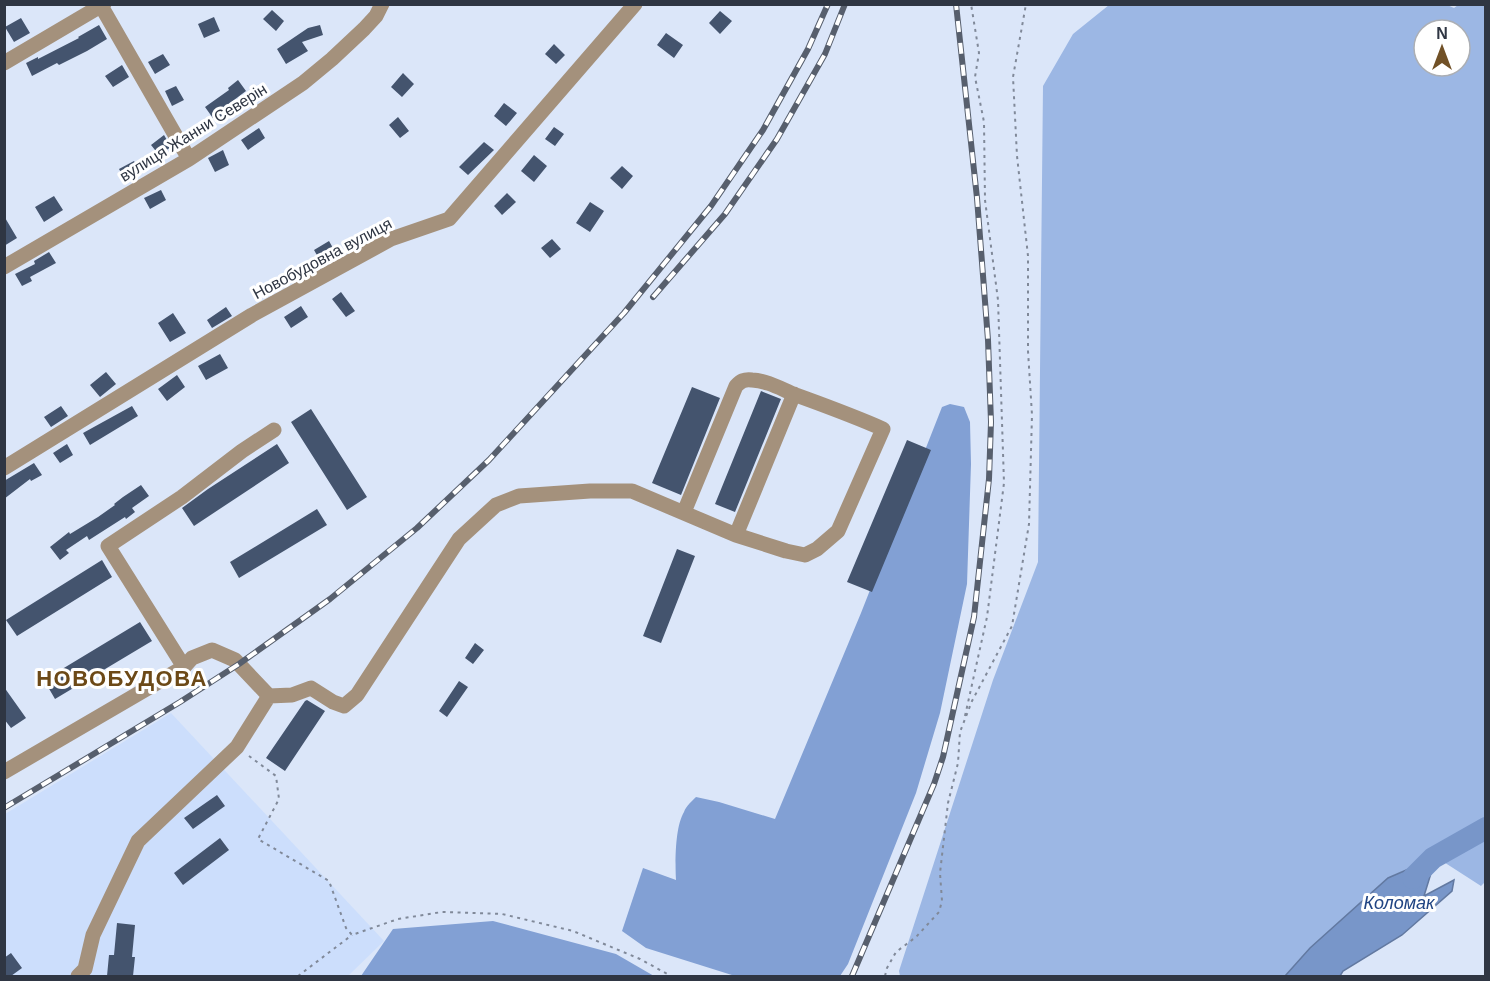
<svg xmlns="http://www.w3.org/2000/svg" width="1490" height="981" font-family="Helvetica,sans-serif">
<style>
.built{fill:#ccdefc}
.green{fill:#9cb7e4;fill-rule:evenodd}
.forest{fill:#82a0d4}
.water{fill:#7896c9;stroke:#6279a1;stroke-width:1.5}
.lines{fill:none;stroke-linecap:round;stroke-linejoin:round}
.river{stroke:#7896c9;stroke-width:22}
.building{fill:#44546e}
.path{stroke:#808999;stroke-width:2;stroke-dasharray:3 4.5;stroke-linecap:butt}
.minor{stroke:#a4917c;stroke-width:15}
.rail-casing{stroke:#575f6d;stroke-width:6}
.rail{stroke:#fff;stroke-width:4;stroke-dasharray:11;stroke-linecap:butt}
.labels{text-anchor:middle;stroke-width:6;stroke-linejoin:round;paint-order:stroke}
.street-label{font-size:16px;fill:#2f3643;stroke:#fff}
.water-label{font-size:18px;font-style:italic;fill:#204483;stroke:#fff}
.district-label{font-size:22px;font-weight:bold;letter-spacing:1.5px;fill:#6c4917;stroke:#fff}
</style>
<rect width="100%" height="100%" fill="#dbe6f9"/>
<path class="built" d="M171 713 384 941 348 976H5V814Z"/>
<path class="green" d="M1445 4 1454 8 1458 5H1485V882L1481 886 1436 857 1394 875 1310 948 1285 976H900L899 971 993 680 1038 562 1043 86 1073 34 1109 5ZM1424 30H1460V66H1424Z"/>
<path class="forest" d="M950 404 964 407 970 422 971 464 967 584 940 713 916 793 848 964 840 976H735L646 948 622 931 643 868 676 880C675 862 675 827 684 812 686 806 692 801 696 797L719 802 775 819 861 613 942 407Z
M493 921 616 954 654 976H361L393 929Z"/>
<path class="water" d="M1436 857 1424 896 1454 880 1452 891 1402 935 1343 971 1340 976H1285L1310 948 1388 878Z"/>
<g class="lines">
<path class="river" d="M1413 878 1433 858 1486 828"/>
</g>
<path class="building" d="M272 10 284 21 276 31 263 19Z
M720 11 732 21 720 34 709 23Z
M214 17 220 31 204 38 198 24Z
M21 18 30 33 14 42 5 27Z
M99 25 107 39 87 51 59 65 57 63 32 76 26 63 38 57V59L79 38 78 37Z
M320 25 323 35 302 42 308 51 286 64 277 49 308 28Z
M666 33 683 45 674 58 657 45Z
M554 44 565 55 556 64 545 54Z
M163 54 170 65 155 74 148 62Z
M122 65 129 77 113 87 105 76Z
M403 73 414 84 402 97 391 87Z
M238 80 246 91 222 109 225 114 215 121 205 107 229 90 228 88Z
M176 86 184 100 172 106 165 91Z
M504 103 517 113 506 126 494 116Z
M398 117 409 131 400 138 389 125Z
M554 127 564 134 555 146 545 139Z
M259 128 265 138 248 150 241 140Z
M164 135 171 147 159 155 151 145Z
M484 142 494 150 468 175 459 167Z
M223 150 229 165 215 172 208 158Z
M534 155 547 166 534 182 521 171Z
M134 161 141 174 126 182 119 169Z
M622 166 633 176 622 189 610 178Z
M161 190 166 200 150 209 144 198Z
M507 193 516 202 502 215 494 206Z
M54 196 63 210 44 222 35 207Z
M590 202 604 211 590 232 576 223Z
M4 216 17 238 4 246Z
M552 239 561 249 550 258 541 248Z
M329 241 337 255 322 264 314 250Z
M49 252 56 263 30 277 32 281 22 286 15 274 35 264 34 261Z
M341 292 355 311 346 317 332 299Z
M301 306 308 317 291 328 284 317Z
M226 307 232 316 212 328 207 320Z
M173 313 186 333 170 342 158 323Z
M220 354 228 368 206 380 198 366Z
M106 372 116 384 100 397 90 385Z
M177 375 185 387 167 401 158 389Z
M692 387 720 398 681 495 652 483Z
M761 391 781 399 735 512 715 504Z
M61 406 68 416 51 427 44 417Z
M132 406 138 416 90 445 83 433Z
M311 409 367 497 347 510 291 422Z
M907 440 931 450 872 592 847 582Z
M67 444 73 455 60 463 53 453Z
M277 444 289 463 194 526 182 508 208 489Z
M34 463 42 475 31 481 30 479 4 499V481Z
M141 485 149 496 132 508 135 512 126 519 125 517 89 540 87 536 66 550 69 553 60 560 50 547 69 532 70 534 98 517 115 505 114 504 123 497Z
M317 509 327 525 239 578 230 562Z
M677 549 695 556 661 643 643 636Z
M102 560 112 577 17 636 6 620Z
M140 622 152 641 55 699 44 680Z
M475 643 484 650 473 664 465 658Z
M459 681 468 687 447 717 439 711Z
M4 687 26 718 11 728 4 719Z
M307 700 325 711 285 771 266 758 305 701Z
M217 795 225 806 193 829 184 818Z
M220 838 229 850 183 885 174 873Z
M117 923 135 925 132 957H135L133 976H107L109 955H114Z
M11 953 22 968 11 976H4V958Z"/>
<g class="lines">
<path class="path" d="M965 716 987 617 1004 483 998 300 985 200 984 122 975 77 979 53 971 4
M249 756 276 776 279 799 258 839 329 881 346 928 352 935 398 919 442 912 502 914 573 931 640 959 671 976
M298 976 352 935
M885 976 887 968 896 952 916 937 939 912 942 901 940 873 948 803 958 763 960 732 972 701 1012 626 1029 524 1032 415 1028 351V256L1017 156 1013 77 1026 4"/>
<path class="minor" d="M100 4 189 159
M4 63 104 4
M4 267 189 159 303 83 332 59 364 29 376 16 382 4
M4 468 252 315 391 239 449 219 635 4
M684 512 736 386C741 381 744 379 752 380 769 381 781 389 796 395 826 406 854 416 883 429L838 531 817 549 805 555 786 551 736 535
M184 667 108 546 182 497 242 451 274 430
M269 696 292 695 311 688 333 702 344 706 357 695 459 539 496 505 519 496 590 491H632L736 535 794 394
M4 772 184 667 192 658 212 650 235 660 269 696 237 747 138 841 93 935 85 969 78 976"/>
<g class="rail-casing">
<path id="rail" d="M653 297 725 214 777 139 825 54 845 4
M4 808 180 702 239 664 330 599 417 528 489 460 624 313 711 206 763 130 808 49 828 4
M852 976 934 784 943 757 974 617 989 479 991 422 988 340 977 198 956 4"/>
</g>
<use href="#rail" class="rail"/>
</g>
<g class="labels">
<g class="street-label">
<text transform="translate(193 132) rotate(-32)" y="6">вулиця Жанни Северін</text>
<text transform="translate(322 258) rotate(-28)" y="6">Новобудовна вулиця</text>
</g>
<g class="water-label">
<text x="1399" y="909">Коломак</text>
</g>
<g class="district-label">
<text x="122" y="686">НОВОБУДОВА</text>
</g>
</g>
<rect width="1490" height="981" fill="none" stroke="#2f3643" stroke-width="12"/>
<g transform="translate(1442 48)"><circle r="28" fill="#ffffff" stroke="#acafb4" stroke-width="1.5"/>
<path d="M0-4.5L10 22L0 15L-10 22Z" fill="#715127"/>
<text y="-9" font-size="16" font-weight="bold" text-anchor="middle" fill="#2f3643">N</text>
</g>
</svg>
